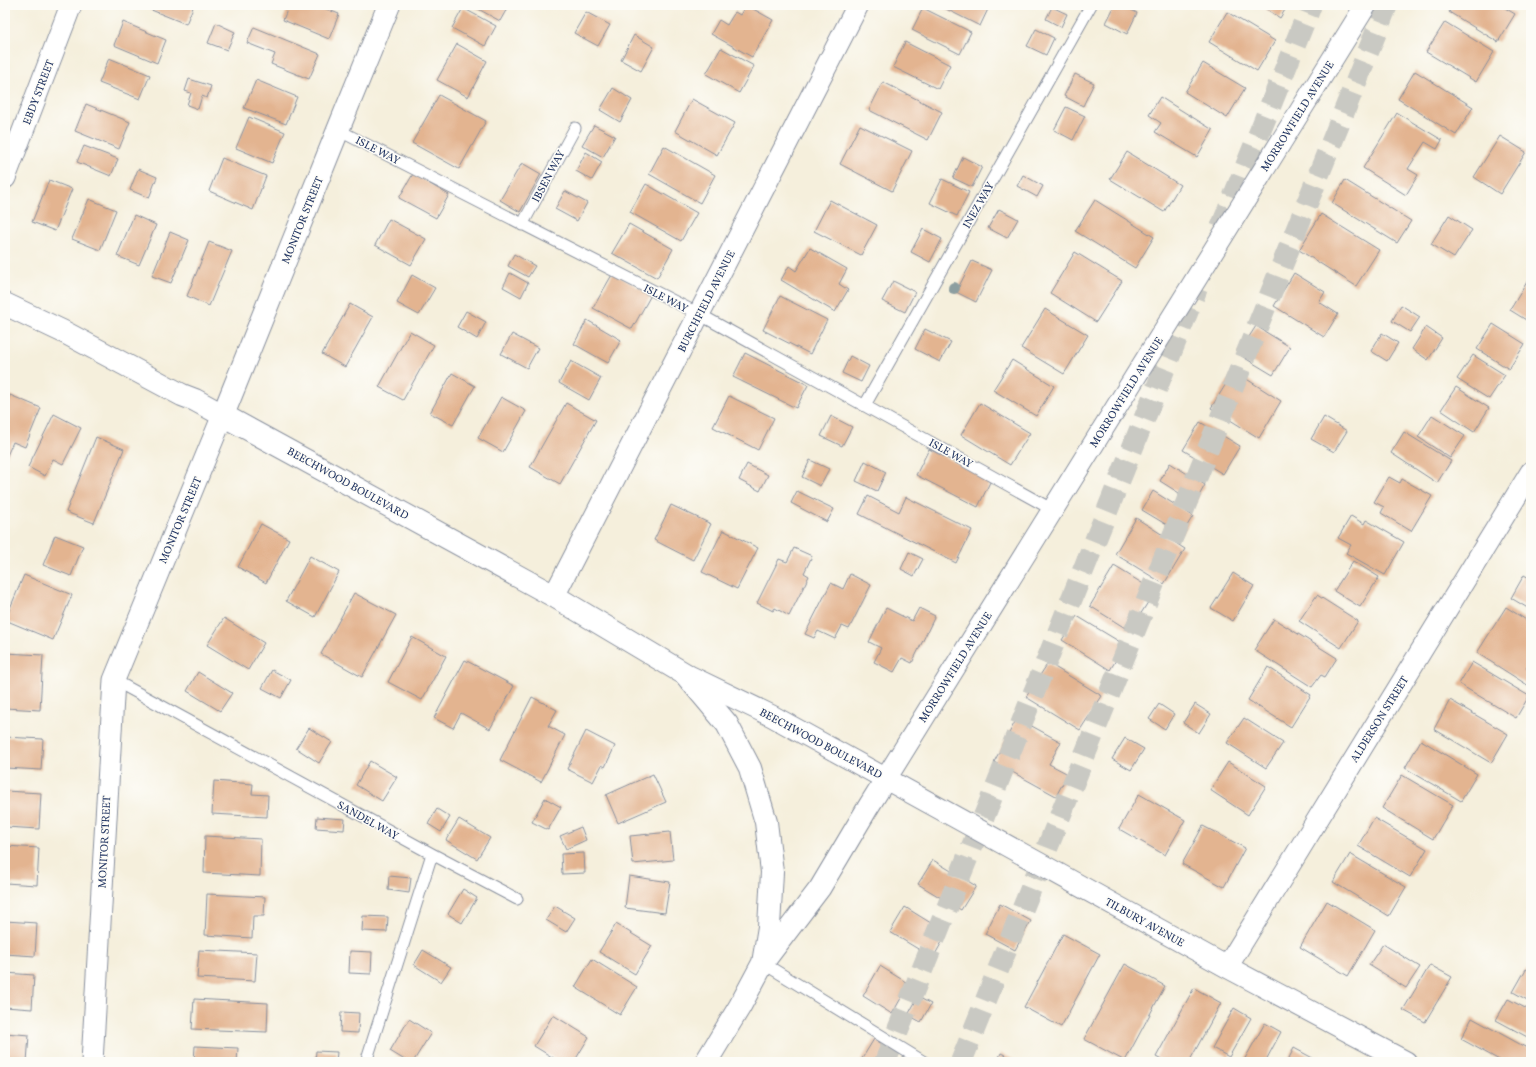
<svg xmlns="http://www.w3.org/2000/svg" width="1536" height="1067" font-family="Vollkorn,serif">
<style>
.building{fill:#e3b490}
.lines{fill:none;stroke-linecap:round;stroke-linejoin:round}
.highway-tunnel{stroke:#c9c9c3;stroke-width:22;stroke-dasharray:22 11;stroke-linecap:butt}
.lane-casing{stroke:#888f9d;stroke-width:13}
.street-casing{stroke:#888f9d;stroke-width:23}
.secondary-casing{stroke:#888f9d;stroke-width:24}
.lane{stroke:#fff;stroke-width:11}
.street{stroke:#fff;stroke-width:21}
.secondary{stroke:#fff;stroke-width:22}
.tree{fill:#8c9ea0}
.labels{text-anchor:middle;stroke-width:3;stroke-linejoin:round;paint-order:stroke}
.street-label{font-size:11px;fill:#1b2f5e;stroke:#fdfcf7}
</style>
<rect width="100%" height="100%" fill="#fdfcf7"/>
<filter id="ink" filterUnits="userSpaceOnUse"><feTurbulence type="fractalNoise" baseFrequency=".025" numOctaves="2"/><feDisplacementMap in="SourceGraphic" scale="8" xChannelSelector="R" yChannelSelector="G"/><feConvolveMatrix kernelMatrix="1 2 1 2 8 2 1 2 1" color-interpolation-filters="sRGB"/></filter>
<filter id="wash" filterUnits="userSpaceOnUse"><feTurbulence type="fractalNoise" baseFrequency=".012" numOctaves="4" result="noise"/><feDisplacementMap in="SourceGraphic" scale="16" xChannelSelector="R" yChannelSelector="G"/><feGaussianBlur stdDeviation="0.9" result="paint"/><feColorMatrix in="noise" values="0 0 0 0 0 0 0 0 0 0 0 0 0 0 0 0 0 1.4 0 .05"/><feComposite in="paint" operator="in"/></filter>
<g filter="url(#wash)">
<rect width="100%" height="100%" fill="#f5efdc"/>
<g id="blocks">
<path class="building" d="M139 5H194L186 24Z
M289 5H316L339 14 329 39 283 20Z
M471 5H509L500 21Z
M746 5 773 20 752 57 711 34 719 20 727 25 735 12 740 15Z
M938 5H990L980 26Z
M1115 5H1122L1137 13 1127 34 1106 23Z
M1260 5H1288L1280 18Z
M1453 5H1500L1515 14 1498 42 1449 12Z
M1522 5H1531V11Z
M1052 7 1067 14 1061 27 1046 19Z
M463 8 496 26 485 46 452 28Z
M923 8 971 32 960 54 912 30Z
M586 12 610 25 598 46 574 33Z
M1227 12 1275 41 1257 71 1209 42Z
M123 22 166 40 157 63 114 45Z
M1445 22 1494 52 1476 82 1426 52Z
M216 23 235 32 227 50 208 43Z
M254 27 320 54 309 79 271 64 275 54 247 43Z
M1036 29 1054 38 1046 55 1027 46Z
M634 35 654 47 641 71 621 60Z
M905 42 950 65 938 89 893 67Z
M457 44 487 61 468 97 437 80Z
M721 48 754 66 739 93 706 74Z
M109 58 150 75 140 99 99 83Z
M1203 63 1245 88 1227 118 1185 92Z
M1415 71 1473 107 1456 135 1398 99Z
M1075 74 1094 83 1083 106 1064 96Z
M189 79 211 86 207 98 202 96 198 109 187 105 191 93 185 91Z
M256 80 297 97 286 124 244 108Z
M883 82 942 112 928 140 869 110Z
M613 88 632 100 620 122 600 110Z
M439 95 486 121 459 169 412 143Z
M1160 97 1213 130 1197 157 1155 132 1161 123 1149 115Z
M692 99 735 123 717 155 675 131Z
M86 104 130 122 119 149 75 131Z
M1066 107 1085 116 1073 140 1054 130Z
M1397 113 1442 140 1437 149 1425 142 1408 169 1418 175 1406 195 1363 168Z
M249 117 285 132 272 163 236 148Z
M594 125 615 136 603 157 582 145Z
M860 125 912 151 892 191 840 164Z
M1500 136 1526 152 1500 194 1474 177Z
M84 146 118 159 111 176 77 162Z
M664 146 715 175 700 203 649 174Z
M586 152 602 162 592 180 576 171Z
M1127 152 1180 185 1164 212 1110 179Z
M963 157 982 167 972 187 953 178Z
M222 158 266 176 253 210 209 191Z
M522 163 541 174 520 212 500 200Z
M138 169 157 177 149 198 130 190Z
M413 174 449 195 436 218 399 198Z
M1023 175 1043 186 1037 197 1017 186Z
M942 179 969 192 957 216 930 203Z
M49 180 72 189 55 231 32 222Z
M1345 180 1411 221 1397 243 1332 203Z
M646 184 697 213 681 241 630 212Z
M565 191 587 203 577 221 555 209Z
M89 199 116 210 100 250 72 239Z
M830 200 877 225 861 255 814 231Z
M1095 200 1154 237 1135 268 1075 231Z
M999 209 1018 219 1007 238 988 228Z
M1321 214 1379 250 1356 286 1299 250Z
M134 215 156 225 139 265 117 256Z
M1449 215 1472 230 1454 258 1431 244Z
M389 219 426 239 411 265 375 245Z
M629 224 673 249 657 278 612 253Z
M923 229 942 239 930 262 911 252Z
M170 232 189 240 171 283 152 276Z
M209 242 232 251 209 306 187 296Z
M810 248 847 269 839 284 848 290 835 312 781 280 789 266 796 271Z
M1075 252 1122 281 1096 322 1050 293Z
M514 254 535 266 528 277 508 266Z
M972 261 992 270 976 302 956 292Z
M510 273 528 283 521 297 503 287Z
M613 273 651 295 632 329 593 308Z
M1294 273 1325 292 1319 302 1338 314 1324 337 1274 306Z
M412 275 435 288 419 315 397 303Z
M893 281 915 292 905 312 882 301Z
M1527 282 1531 284V323L1510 310Z
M780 296 827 320 810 354 763 330Z
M350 304 373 317 345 367 322 354Z
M1401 305 1420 317 1410 332 1392 321Z
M1045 309 1088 335 1064 374 1021 348Z
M466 311 486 322 477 339 457 327Z
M587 320 621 340 608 363 574 344Z
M1493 324 1525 344 1509 369 1477 349Z
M1256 326 1290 347 1273 375 1238 354Z
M1426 327 1442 338 1428 360 1412 349Z
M925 329 951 342 940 362 915 349Z
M410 331 434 345 403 400 379 387Z
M1382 333 1398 343 1387 361 1371 351Z
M512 334 538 348 527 368 501 354Z
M745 353 808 385 796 408 733 377Z
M1473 355 1505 375 1489 399 1457 379Z
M850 356 869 366 861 382 842 373Z
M1012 360 1054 386 1036 416 993 390Z
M571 361 601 378 589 400 559 383Z
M1234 371 1281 401 1259 438 1211 408Z
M452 373 475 386 453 425 430 413Z
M1456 387 1489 408 1474 432 1441 410Z
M10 395 41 408 25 447 13 442 5 460V408Z
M729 396 774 418 758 450 713 427Z
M501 397 526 411 503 452 478 438Z
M566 403 596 420 560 484 530 467Z
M980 403 1030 433 1010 465 961 435Z
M54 414 81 428 63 464 53 459 45 476 28 467Z
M1432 415 1465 436 1450 458 1418 437Z
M831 416 852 427 842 446 821 436Z
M1324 417 1347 431 1334 452 1311 439Z
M1200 422 1240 446 1223 474 1183 450Z
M1404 432 1451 461 1437 483 1391 453Z
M96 437 124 449 94 523 66 512Z
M929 449 991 480 978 507 916 475Z
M810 460 829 469 820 486 802 477Z
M865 461 886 472 877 491 856 481Z
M1170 463 1205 485 1195 503 1160 481Z
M747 464 768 475 760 491 739 480Z
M1389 477 1400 483 1402 479 1432 496 1411 531 1381 513 1384 507 1374 502Z
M797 491 834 509 827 522 791 503Z
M1153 491 1193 516 1182 534 1142 510Z
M868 496 899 512 906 497 972 530 956 563 859 514Z
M671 505 711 524 693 560 654 540Z
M1351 516 1364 524 1366 520 1404 542 1385 575 1346 553 1351 545 1338 538Z
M1136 518 1185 549 1164 584 1115 554Z
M261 524 289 539 266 583 238 567Z
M723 530 758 548 737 589 702 572Z
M55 535 83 546 71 576 43 565Z
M794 548 812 556 804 573 809 576 789 616 775 608 773 611 757 603 779 559 787 562Z
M909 552 923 559 914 576 901 569Z
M310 556 339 572 315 617 286 601Z
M1353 561 1379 577 1360 607 1334 591Z
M1114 566 1155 591 1130 631 1090 606Z
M1233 573 1254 586 1233 621 1211 608Z
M850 574 871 585 849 629 842 626 835 639 818 631 814 638 805 634 831 583 843 589Z
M24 575 72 595 53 640 5 620Z
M1524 575 1531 579V610L1511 598Z
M354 593 396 615 362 677 321 654Z
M1317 595 1358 621 1341 648 1299 621Z
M1506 607 1531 623V660L1526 668 1531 672V683L1529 686 1477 653Z
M886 608 912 621 919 608 935 616 912 663 902 658 894 672 874 662 881 648 869 642Z
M1077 616 1125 645 1110 670 1062 640Z
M224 618 264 643 248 670 207 645Z
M1274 619 1337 658 1325 677 1321 675 1312 687 1254 650Z
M412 637 446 656 422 700 388 682Z
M5 653 43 655 40 710 5 708Z
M465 660 514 686 490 729 461 713 453 728 434 718Z
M1472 662 1529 696 1516 718 1459 684Z
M1048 663 1102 696 1080 730 1026 697Z
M1268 667 1311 695 1291 727 1248 700Z
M272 670 291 680 281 698 262 688Z
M198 672 232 693 220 711 187 691Z
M532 697 557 710 548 726 565 735 541 782 500 760Z
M1450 700 1508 734 1491 763 1434 729Z
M1159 704 1174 714 1165 729 1149 719Z
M1195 704 1211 714 1199 733 1183 723Z
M1017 718 1061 742 1049 764 1068 774 1056 796 994 762Z
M1244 718 1283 743 1266 768 1227 743Z
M309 728 332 742 319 763 296 748Z
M586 731 615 746 605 767 602 765 593 782 567 769Z
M5 737 43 739 41 770 5 768Z
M1125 738 1144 749 1131 770 1112 759Z
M1421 740 1477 774 1461 801 1405 768Z
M370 761 397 777 382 801 356 785Z
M1228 762 1266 786 1248 815 1210 790Z
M653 774 666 802 618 823 606 795Z
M1402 775 1453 805 1433 839 1382 808Z
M214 781 253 784 252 794 268 795 267 817 212 814Z
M5 791 41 793 39 829 5 827Z
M1139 794 1185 820 1165 855 1119 829Z
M545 798 561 807 548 830 532 822Z
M437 809 450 817 441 832 428 824Z
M317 817 345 819 344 830 316 828Z
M1374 818 1427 849 1410 877 1358 846Z
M459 819 490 838 477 859 446 840Z
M1203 826 1245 848 1224 887 1182 864Z
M581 827 586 840 566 849 560 836Z
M670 832 673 860 633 864 630 836Z
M205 836 261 839 260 876 204 873Z
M5 846 39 848 37 885 5 883Z
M584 853 585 873 562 874 561 854Z
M1350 854 1406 887 1389 916 1333 882Z
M933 860 976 886 961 910 918 884Z
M389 876 411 878 409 893 388 890Z
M629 876 670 882 665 913 625 908Z
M463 889 477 898 462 923 448 914Z
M207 894 265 897 264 916H253L252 938 205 935Z
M1327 901 1375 930 1348 976 1300 947Z
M1000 904 1031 921 1015 950 985 934Z
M555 906 575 918 566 932 546 920Z
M905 907 947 933 933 958 890 932Z
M363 916 388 917 387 932 362 931Z
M5 921 37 923 35 956 5 954Z
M616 924 652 946 635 974 599 952Z
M1063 934 1100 954 1061 1027 1024 1007Z
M1383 944 1420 967 1406 988 1369 965Z
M199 950 257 953 255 981 197 978Z
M423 950 451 967 441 982 414 965Z
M350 951 372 952 371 974 349 973Z
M592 959 637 987 620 1015 575 987Z
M1125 964 1165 986 1125 1061 1084 1039Z
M1430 965 1452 977 1425 1022 1403 1010Z
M880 966 909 984 892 1014 863 996Z
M1526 969 1531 972V1002L1513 992Z
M5 973 34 975 32 1009 5 1007Z
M1194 988 1221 1003 1189 1062H1165L1156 1057Z
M918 997 931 1004 921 1022 908 1015Z
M194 999 268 1003 267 1032 192 1029Z
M1508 999 1531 1011V1039L1496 1020Z
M1234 1008 1251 1018 1229 1057 1212 1048Z
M341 1012 359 1013 358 1033 340 1032Z
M553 1015 589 1037 574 1062H560L534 1046Z
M1472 1018 1527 1048 1531 1042V1062H1503L1461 1039Z
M409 1019 431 1033 413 1062H408L390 1051Z
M1265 1023 1281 1032 1265 1062H1243Z
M5 1033 29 1035 27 1062H5Z
M874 1039 899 1054 894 1062H860Z
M195 1046 238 1048 237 1062H194Z
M1294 1048 1320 1062H1287Z
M316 1051 337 1052 336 1062H315Z
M1001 1053 1018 1062H997Z"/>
</g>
</g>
<g filter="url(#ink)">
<use href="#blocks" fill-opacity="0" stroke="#888f9d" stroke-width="1"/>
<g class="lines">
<path class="highway-tunnel" d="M1221 228 1311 5
M885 1062 1197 288
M961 1062 1387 5"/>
<g class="lane-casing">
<path id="lane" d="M338 130 699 314 1053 510
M522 225 575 128
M865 405 1091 5
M114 680 432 854 517 899
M763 963 924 1062
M366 1062 432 854"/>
</g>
<g class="street-casing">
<path id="street" d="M5 178 71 5
M554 596 858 5
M685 674 772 716 1227 967 1406 1062
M763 963 820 888 867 809 1366 5
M1227 967 1531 472
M92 1062 114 680 223 415"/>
</g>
<g class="secondary-casing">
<path id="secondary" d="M5 304 64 332 182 395 195 400 554 596 685 674 727 724 750 768 766 822 772 872 769 927 763 963 740 1006 706 1062
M223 415 338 130 389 5"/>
</g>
<use href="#lane" class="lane"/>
<use href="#street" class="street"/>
<use href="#secondary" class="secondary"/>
</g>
<circle class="tree" cx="954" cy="288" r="6"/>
</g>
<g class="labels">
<g class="street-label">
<text transform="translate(38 92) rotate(-69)" y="4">EBDY STREET</text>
<text transform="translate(1297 116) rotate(-58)" y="4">MORROWFIELD AVENUE</text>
<text transform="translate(378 150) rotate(27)" y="4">ISLE WAY</text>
<text transform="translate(548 176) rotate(-62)" y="4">IBSEN WAY</text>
<text transform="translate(978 205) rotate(-60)" y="4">INEZ WAY</text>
<text transform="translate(302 220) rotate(-68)" y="4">MONITOR STREET</text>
<text transform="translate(666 298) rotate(27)" y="4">ISLE WAY</text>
<text transform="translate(706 301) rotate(-63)" y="4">BURCHFIELD AVENUE</text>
<text transform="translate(1126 392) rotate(-58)" y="4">MORROWFIELD AVENUE</text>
<text transform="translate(951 453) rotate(29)" y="4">ISLE WAY</text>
<text transform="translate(348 483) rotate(29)" y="4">BEECHWOOD BOULEVARD</text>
<text transform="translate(180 520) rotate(-67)" y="4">MONITOR STREET</text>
<text transform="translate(955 667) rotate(-58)" y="4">MORROWFIELD AVENUE</text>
<text transform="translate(1379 719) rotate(-58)" y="4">ALDERSON STREET</text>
<text transform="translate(821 743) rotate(28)" y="4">BEECHWOOD BOULEVARD</text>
<text transform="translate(368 820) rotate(29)" y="4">SANDEL WAY</text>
<text transform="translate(104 842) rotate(-87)" y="4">MONITOR STREET</text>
<text transform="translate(1145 922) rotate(29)" y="4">TILBURY AVENUE</text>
</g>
</g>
<rect width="1536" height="1067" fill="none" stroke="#fdfcf7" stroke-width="20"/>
</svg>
